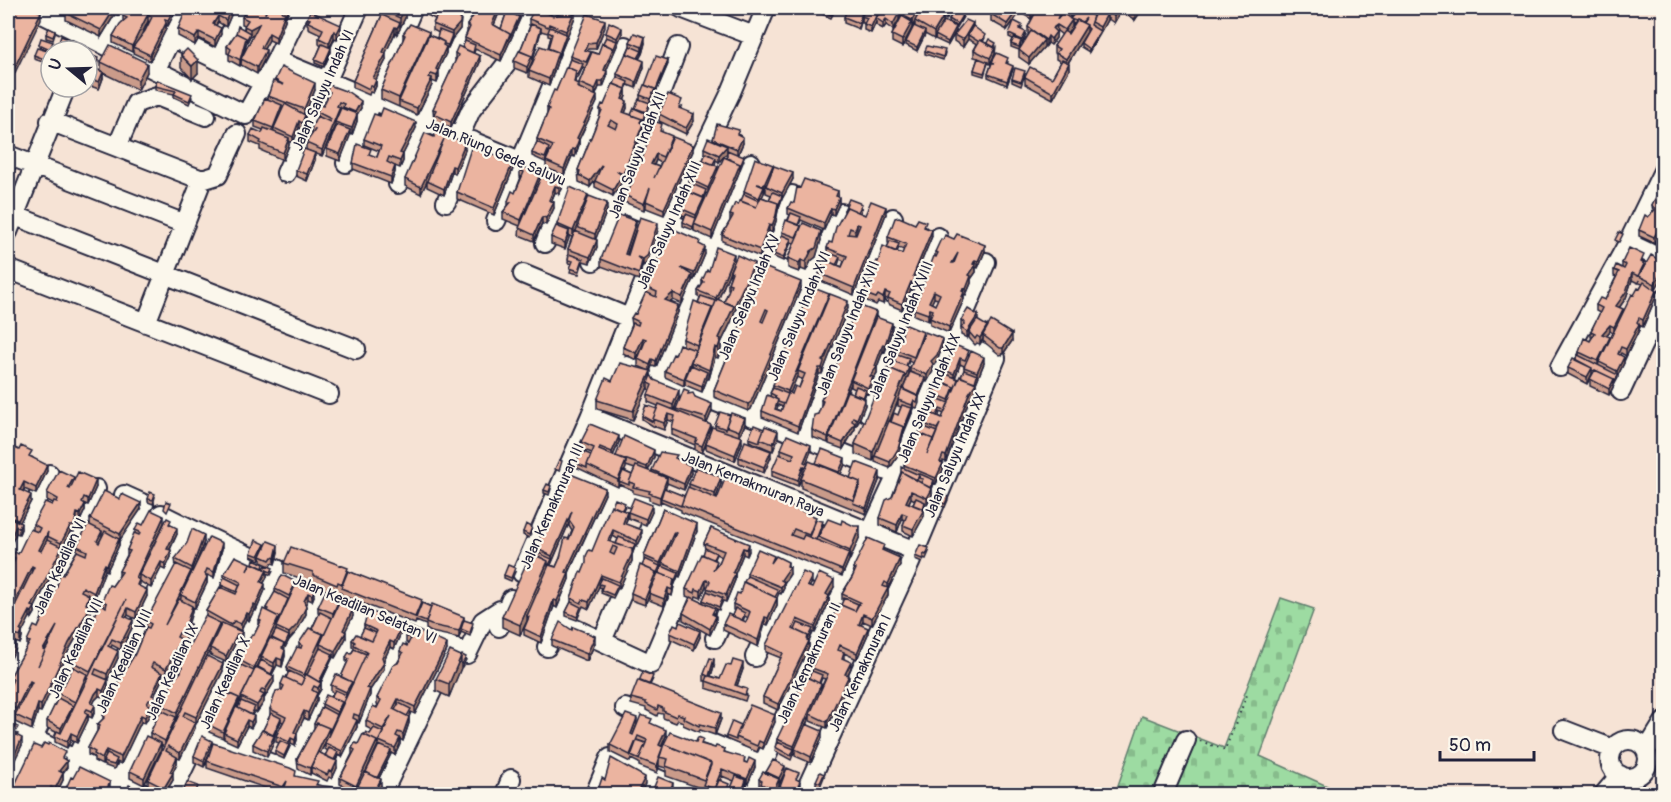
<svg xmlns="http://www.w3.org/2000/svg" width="1671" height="802" font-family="Pangolin,sans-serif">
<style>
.cemetery{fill:url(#cemetery-stones);stroke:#607e6e;stroke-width:1.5}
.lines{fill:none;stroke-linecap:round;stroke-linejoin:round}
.minor-casing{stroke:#22223b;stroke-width:22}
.path{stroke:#22223b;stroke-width:2;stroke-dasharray:1.5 4.5;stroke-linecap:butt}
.minor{stroke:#fbf7ec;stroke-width:18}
.wall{fill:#ca9b8a;stroke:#22223b;stroke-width:1.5;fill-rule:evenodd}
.shaded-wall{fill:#a47e70;stroke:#22223b;stroke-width:1.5}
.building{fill:#ebb4a0;stroke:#22223b;stroke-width:1.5;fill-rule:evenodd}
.labels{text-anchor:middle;stroke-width:4.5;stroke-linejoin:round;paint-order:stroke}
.street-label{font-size:15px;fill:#22223b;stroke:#fbf7ec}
</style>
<defs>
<pattern id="cemetery-stones" width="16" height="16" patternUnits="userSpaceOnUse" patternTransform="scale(1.5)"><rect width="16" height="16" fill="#9ddba2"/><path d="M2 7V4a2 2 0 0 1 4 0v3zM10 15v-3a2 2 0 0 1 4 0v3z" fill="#87bc8c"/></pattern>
</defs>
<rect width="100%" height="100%" fill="#f6e3d5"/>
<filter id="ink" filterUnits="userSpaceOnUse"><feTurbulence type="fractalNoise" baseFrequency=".0167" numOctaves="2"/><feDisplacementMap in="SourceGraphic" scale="12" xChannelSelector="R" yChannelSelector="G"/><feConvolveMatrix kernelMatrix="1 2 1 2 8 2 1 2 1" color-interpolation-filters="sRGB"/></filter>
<g filter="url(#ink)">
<path class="cemetery" d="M1281 598 1314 609 1260 756 1345 794H1115L1142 716 1224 748Z"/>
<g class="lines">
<g class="minor-casing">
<path id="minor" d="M30 8 246 115 276 60 996 358 910 563 804 794
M681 8 754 36
M8 26 16 8
M171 37 262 82
M106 45 125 8
M217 60 243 8
M276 60 301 8
M156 69 186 8
M50 121 202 180 218 175 237 134
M459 137 471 110 508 62 527 16
M117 147 136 103 157 96 206 116
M8 155 185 224
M346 163 413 8
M1664 169 1628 243 1664 260
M286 173 359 8
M398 184 475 8
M446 202 473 141
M8 213 356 349
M496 221 580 19
M8 232 66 87
M545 243 625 46
M593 261 619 203 678 47
M8 269 329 394
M523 274 629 318
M146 323 202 180
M627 366 897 475
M1560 367 1628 243
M660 379 751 163
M1621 391 1664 299
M706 399 792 195
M868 413 938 237
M590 417 915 551
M756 418 841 213
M803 437 893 218
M567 471 840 584
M161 514C261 565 365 607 467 654L483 621 500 610 505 612
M8 561 49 474
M522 573 590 417 668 223 731 92 766 8
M558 621 651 664 708 529
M499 627 511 599
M715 638 754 549
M602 641 658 509
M547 647 615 491
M755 657 796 566
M8 676 96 489
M625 708 762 764
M8 726 145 794
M1564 730 1613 749
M200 736 350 794
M1610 759a19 19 0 1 1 38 0a19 19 0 1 1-38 0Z
M1646 751 1664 722
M242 752 320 589
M288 770 365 608
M334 788 410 626
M8 791 144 504 124 495
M59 794 187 528
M114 794 230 549
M171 794 278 572
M382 794 447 660
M505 794 511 779
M595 794 610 758 692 794
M645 794 653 777
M749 794 897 475 986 262
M1163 794 1186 740
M1604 794 1620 775"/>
</g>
<path class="path" d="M1200 741 1225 750 1247 695"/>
<use href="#minor" class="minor"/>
</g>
<path class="wall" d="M68 8H121V9L118 15 115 14 101 37 66 20V13Z
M177 8 168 26 166 25V29L150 61 133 53V50L132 52 113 43V36L123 21V16ZM148 21 149 22 145 31 139 39Z
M189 8H234L226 27 218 22 216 25 221 34 215 47 199 38 195 45 178 36V29L189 11Z
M248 8H291L288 13 285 12V20L276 43 269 40 264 49 266 56 257 74 241 65V61L240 66 229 60V54L227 53V46L244 30 245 25 242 24V17ZM254 33 243 57 246 44 250 36Z
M367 8H405V18L397 34 395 33 385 54 386 60 376 80V86L373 93 370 92 369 95 353 88V81L382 15 367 9Z
M417 8H467L461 17 460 29 452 39 448 48 446 47V53L438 70 439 77 437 83 432 81V85L417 115 381 99V90L403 40V34L429 36 437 38 439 33 433 30V24L435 19 417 10Z
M501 8 494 25 501 29 507 11V8H524V10L501 61 475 49 474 53 480 62 451 128 434 121 433 109 456 60H455V53L462 48 465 41V38L467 32V25L473 16V10Z
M553 8V10L550 15 553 16 575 17 558 59 549 86 529 77V71L548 48 551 37 548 36V33L541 31 532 62 527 73 514 68V61L520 51 530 26 529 25V19Z
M808 8H836L831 18Z
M837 8H865L863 14 865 8H905L900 17H899V20L893 30 886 25 883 29 876 25V22L871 33 864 30V23H862V17L859 29 844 23V17L846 13 837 9Z
M906 8H935L933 11 936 13V11L937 8H967V9L957 27 949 22V19L955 10 951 8V10L946 20 943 18V22L956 31 948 45 935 39V37L934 39 925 34 917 51 906 45V42L915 26V23L902 47 892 42V35Z
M983 8H1095L1091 15 1093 16 1097 8H1141V11L1135 20 1121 11 1114 23 1107 18V20L1089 52 1081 47V43L1088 31H1087L1068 63 1069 70 1053 99 1025 84V77L1052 78 1061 62 1056 59V54L1054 53V46L1062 35 1057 31 1056 32V38L1051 45 1048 43 1046 46 1044 45V47L1029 64 1019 57V50L1029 34H1028V27L1035 14 1031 19 1018 11V15L1007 30 991 21V15L983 9ZM1072 23 1074 24 1068 34 1067 33 1072 27Z
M307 18 341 32 337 39 334 38 330 48 331 52 324 67 315 63V60L321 46 319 44V38L321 34 308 28V25L307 24Z
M973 26 985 38 983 42 996 46 995 54 990 64 988 63 984 76 974 73V70L978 58 974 57V50L977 44 968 39 963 47 954 41V35Z
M605 27 596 49H588L587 51 591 56 598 54 603 43 606 37V33L622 34 606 71 607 77 603 87H599L596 95 597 102 579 139V145L575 157 572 156 564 175 546 168V161L550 151H549L545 162 532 156V153L537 142V139L547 114V108L556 91 567 67 570 59V56ZM583 67 585 68 579 83V88H578L575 83 576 77 578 78Z
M1022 28 1021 30 1026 35 1022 43 1021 42 1019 50 1011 47V44L1013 39 1009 37V34Z
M46 34H55L53 40 46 38Z
M59 42 70 43 68 49 59 45Z
M630 42 645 43 642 54 639 59 644 67 636 88 628 85 626 89V96L624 100 627 108 625 113 631 115 635 109 640 100V95L645 85 668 64 645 115 643 123V130L623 181 622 180 613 196 595 187V181L590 187 579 182 578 170 600 115V109L604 105 614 84 617 77V74L630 46Z
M39 44 53 46 50 52 39 47Z
M925 51 945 53 943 60 925 54Z
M51 52 49 64 34 59V55Z
M181 55 198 73 192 79 181 67Z
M98 61 96 69 88 66V63Z
M101 62 147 72 138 90 103 73V78L99 89 87 85V66L101 71Z
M992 62H1008L1007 64 1013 69 1007 85 988 77V74Z
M1025 74 1021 86 1012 82V79Z
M157 80 192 97 189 104 174 97V94L155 90V86Z
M275 80 315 90 304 114 305 121 302 129 299 128 293 143 289 141V145L283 160 260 150V146L250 142V135L262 133 263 130 255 127V121L268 99V96L275 82Z
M329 85 361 108 357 114V121L352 135 350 134 340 161 327 156V149L335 128V125L322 156 306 150V143L312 135 311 129 317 116V112L323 106 327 98V91Z
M682 107 681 109 694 121 686 134 659 121V114Z
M416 128 403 154V161L400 168 395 166V172L391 184 353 169V163L377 157 379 151 364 145V139Z
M662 131V132L672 140 693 151 664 215 646 208V204L644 210 624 202V195L629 190 630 187V180ZM656 160 661 163 659 167 654 165Z
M739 135 743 143 738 155 744 160 712 239 694 231V226L693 230 683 226V222L685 216 680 214V208L683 202V196L689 192 691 187 689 186V179L697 171 703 160 705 155 704 154V148L713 140V139ZM727 153V158L718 171 715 165 716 160 719 162ZM706 193 708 194 704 202V198Z
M465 150 455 174 452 172 444 195 427 187V181L421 194 405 186V179Z
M315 160 307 181 296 176V170Z
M513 169 494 215 457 199V192Z
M773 169 793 179 782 199 778 210 776 221 772 233 769 231 760 257 722 241V235L730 221V215L741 201 744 194V191ZM766 188V193L771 195 769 200 762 197Z
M520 170 562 189 559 194 555 192 551 201 554 208 546 225 542 223 534 241 519 235 520 226 503 219V212L508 206V201L515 193 521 177H520Z
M1664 182V252L1656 248V242L1663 234 1660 233 1654 243 1639 236V230L1648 217 1653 213 1652 205 1658 194 1657 187Z
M800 188 838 191 839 204 834 215 831 214 824 230 801 220 799 225 821 240 816 257 811 261 806 271 801 269 799 272 788 268V258L794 243 791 242 783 261 774 257V254L782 235V232L790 215 788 214V208L794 203Z
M862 208 860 213 865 215 886 214 854 295 821 281V277L819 276V270L826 260 828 255H827V248L832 243 844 212V210ZM840 259 844 261 842 267 838 265Z
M607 210 595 240 597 247 590 263 583 261 579 274 570 272 572 264 568 263 569 255H568V249L572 237 569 236 565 249 551 244V237L557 226V224Z
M915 224 926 227 932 236 915 277V283L913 290 911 289 902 310 888 304V300L885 298 883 304 878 302 876 305 863 299V293L871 278V273L878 262 889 244 888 243V237ZM899 248 904 250 902 254 897 252Z
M636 228 627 254 628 255 658 230 647 263 642 266 639 280 601 266V259Z
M700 245 705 254 694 280 692 279V281L682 304 673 300 670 302 678 312 656 367 652 366 650 371 651 376 654 380 679 397 674 410 676 411V409L689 394 695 397 712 411 707 423 711 431 715 427V425L745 424 740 436 742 443 735 461 706 449V444L702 453 695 450V445L672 435V429L674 422 668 420 664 430 653 426 642 419V416L657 409 658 406 648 402V395L650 390 648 389V387L633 420 597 409V400L612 381 650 371 638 366V359L644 344 636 360 623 353V347L632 325 631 318 636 314 646 293V287Z
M985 251 978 268 976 267V272L971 279V283L966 295 964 294V299L949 333 930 325V318L931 316 930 315 928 321 914 315V309L935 256V252ZM934 298 938 299 935 305 931 303Z
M734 261 718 300 724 302 729 290 728 289V283L730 277V271L754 269 734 313V316L721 343V349L718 358 715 357 709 379H707L702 392 685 385V381L684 386 665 377V371L675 355 683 345V339L700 298 698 297V291L702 285V281L709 271Z
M1644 262 1643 263 1644 267 1664 263V283L1660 281 1655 290 1656 297 1643 327 1639 325V330L1626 356 1621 353 1620 355 1624 363 1618 375V378L1609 395 1590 386V379L1593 374 1592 373 1587 384 1568 374V368L1579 356V352L1592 338 1591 337V331L1600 313 1596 311V305L1605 300 1616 277 1614 276V270L1622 268V263ZM1632 280 1638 283 1639 280V283L1643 284 1640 289 1634 295 1623 313 1619 308 1626 298ZM1610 331 1613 333 1610 340 1606 336Z
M764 267 801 288 751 409 748 411 714 397V390Z
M809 292 829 298 848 308 822 374H819L798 432 762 417V411L770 396 773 385 809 296ZM798 374V378L802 379 799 388 792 394 790 393ZM778 405 783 407 781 411 777 409Z
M876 317 892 330 885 352 883 351 877 367V373L873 379V383L868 394 866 393 864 398 865 405 857 425H855V429L843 449 829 444V440L828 443 812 437V430L821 407V400L829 385V378L834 372 843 348 842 342ZM851 383V387L855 389 853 394 848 392Z
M961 320 978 321 987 329 1012 341 1003 354 1000 355 983 341V339L980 344 977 343 975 345 969 338V335L967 338 961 335Z
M923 335 943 345 937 361 933 366V371L927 382 925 381 919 396V403L917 408 914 407 904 431 898 456 890 468 875 462V457L873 461 855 454V444L880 389 886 376V370L894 361 897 354V351H896V344L901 340ZM909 361 912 363 910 368V372L903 389 909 374 907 366ZM898 401V406L901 407 898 415 891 422 890 421Z
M955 345 969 355 984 363 976 383V389L969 400 946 462 943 461V470L936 484 934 483 932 489V495L927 505 925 504 924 510V516L913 536 903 531V525L905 520 902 519 897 532 880 525V518L892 497 901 472 904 468V465L916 437 919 433 922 426V423L933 399H931V392L936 390 941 381 944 373V370ZM960 364 964 366V370L961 377 958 379 955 378ZM940 412 944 414 942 418 939 416ZM911 498 915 500 913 505 909 503Z
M749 438H778L773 451 749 441Z
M581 442H619L613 456 616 457V456L654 457 648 471 652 472V470L677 459 691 473 684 490 667 483 665 489 684 496 689 487V484H721L715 498 717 499 765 495 816 520 823 525 820 532 860 536 842 576 681 512V510L661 501 660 504 649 500V497L633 493V490L619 484 618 487 576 467V463L591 455 592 453 581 449ZM626 466 635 469 632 475 624 471Z
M781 449 811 451 806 463 845 464 841 474 850 478H880L866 514 801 488V479L803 473 798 486 772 476V470L781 455Z
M32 457 47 471 36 494 24 489 23 491 31 501 20 522 21 529 19 534 16 533 8 551V459L10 460Z
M739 457H771L764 473 739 463Z
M568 473 605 494 569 573V579L557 608 554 606 552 611 541 643 524 635V629L527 621 520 635 502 627V617L535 554V548ZM569 523V526L572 531 556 567 551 565Z
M74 481 96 487 88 505 85 504V510L80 521 77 519 74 532H70L62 549V554L35 607V613L32 618 30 617 22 632V638L20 644 16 642V648L8 664 13 563V556L18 554 33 530V524L52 505 53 503 47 500V493Z
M551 489 549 495 544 493V490Z
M155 497 153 504 148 502V499Z
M948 500 945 507 939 505V502Z
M625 506 623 510 627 519 625 524 642 537 637 547 635 546 632 555V561L619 589 618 588 613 598 601 593 602 588 599 587V585L589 609 583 606 577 620 566 616V612L571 602V598L592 551ZM613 536 618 539 616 544 610 542Z
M141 509 119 540V545L107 571 105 570 103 574 94 600 89 597V602L88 605 91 612 69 650 41 712 38 711 32 730 15 722V715L8 711V691L11 684H10V677L27 647V641L38 628 42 618V610L77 551V546L90 525V519Z
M663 509 697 531 680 577 678 576 674 586 672 596 668 594 664 606 649 600V595L645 605 631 600V593L644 562V556Z
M628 512H652L646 525 628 518Z
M164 523 171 524 177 534 170 550 171 557 165 570 161 568 151 588 139 581V586L147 596 136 619 128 615 127 617 133 626 121 650 112 645 111 648 118 658 107 680 108 686 103 697 99 696 95 700 93 704 95 711 92 718 88 716V720L77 743 71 740 67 748 55 742V736L56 732 47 728V721L58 700 57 693 64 685 73 668V662L84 644V638L94 621V616L102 604V601L119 576V571L127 555V550L135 533V530L143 525Z
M711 528 749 551 747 556 743 554 735 573V580L726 602 723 601 719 610 707 605 715 615 716 622 710 635 683 620V613L691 598 686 596V589L703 555 705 550 704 543ZM716 554 722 557 717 566 714 559ZM706 586 708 587 707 591 703 600V603L695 599 696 596 701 598Z
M532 531 529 538 523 535V532Z
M204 542 196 563 222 549 214 578 207 575V583L195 608 192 607V612L188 623 190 631 185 642 181 640V645L166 675 162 674V679L154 696 155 703 153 708 151 707V712L145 723 141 722 121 764 117 762 114 769 103 765V763L102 765 94 761V757L88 754V748L97 731V725L103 719V716L135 654 146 627V621L176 566 175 559Z
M265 547 259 560 251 556V553Z
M278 552 275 564 272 563 270 566 261 562V556Z
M884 552 900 565 888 590V595L872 625 863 621 861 625 868 634 857 659 844 653V659L851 668 848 675 849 682 827 728 810 721V716L806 725 822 738 811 763 795 756V750L791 760 775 751 777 739 789 719 796 702 798 700 797 693 808 678 812 671V668L814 662V656L841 605 843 601 842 600V594L854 574 853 568ZM822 678 825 679 821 688 820 683Z
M929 552 926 559 924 558 922 562 915 559V556Z
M774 558 788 566 790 574 784 583V588L781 594 779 593 777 598V605L768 625 765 624 758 647 723 630V624L732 616 734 611 733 610V604L740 594 747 576V573ZM745 616 748 618 746 622 743 621Z
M284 563 348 571 422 603 464 620 473 627 470 636 461 632 459 638 431 632 426 629V625L416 621 415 624 341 595V593L338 592 337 594 313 585V582L284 573Z
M250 566 264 567 273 571 271 575 267 573V577L264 583 265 590 256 611 254 610 249 621 246 619 241 631 234 627 242 632V639L240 642 237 640 226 662 210 655V650L207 657 223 671 196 724 195 723V728L180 759 177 758V763L172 773 173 780 164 795 148 786V780L164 747 161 745V750L144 785 130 778V771L150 738V733L161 710 162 705 181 673 179 672V665L206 617V611L221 587V585L224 577V574Z
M515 572 511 581 504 578V575Z
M812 582 809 587 812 588 834 587 829 595V602L815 633 813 632 809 641V647L778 710 763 703V697L781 658 766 652V645Z
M296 585 314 596 312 601 308 599 305 605 306 614 297 631 289 640 284 649 285 656 282 667 277 665 272 675 274 682 265 697 264 696V702L257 712 255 711 252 715 254 722 251 728 247 726 237 745 224 739V736L223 738 209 732V725L225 697 228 693 231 688 229 687V684L234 680 240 667 239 666V660L254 635 259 625V620L266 611V608L275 592V589Z
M340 603 347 607 353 616 345 631 346 638 335 658 333 657 321 682V689L318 694H317V700L308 720 304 718 296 733 297 740 295 746 291 744 284 759 275 755V751L279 743 276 742V736L283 722 281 721 274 736V742L267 757 253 750V744L263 730 270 716V709L281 690V684L286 678 288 674 287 667 299 647V643L312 629 319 614 318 613V607Z
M364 625 401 633 394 649 390 647 383 662 384 669 370 690V695L359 723 357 722V727L342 757 338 755 335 761 337 768 332 779 329 777 327 781 311 773V771L310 775 298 769 297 759 314 728V724L322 707V704L331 697 334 693 331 692V685L341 677 348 661H346V657L351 654 354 649V647H352V640L360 636 364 628ZM325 744V749L328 751 325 756 320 753Z
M572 630 595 643 587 661 552 646V640Z
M670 633 700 637 694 650 670 639Z
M406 636 447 650 415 714 411 712 409 717V723L403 741 400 739V744L395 755 391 753 379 778 381 786 376 795H361L358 793V790L356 793 340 784V778L352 754V748L370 734 372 730 366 727V721L378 705 377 704V698L400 658V651L407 646 408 643H406Z
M461 658 466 660 462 667H461L449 697 436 691V679Z
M714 666 711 676 720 679 743 669 737 686 747 695 745 701 706 688V681H704V674Z
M653 679 650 685 721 719 715 735 700 730 699 732 683 725V722L678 720 676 723 663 718V714L658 713 657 716 646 710V708L631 704V698Z
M775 722 763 749 759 747 757 752 726 739V736L741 725Z
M652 724 666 736 662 746 703 744 725 752 755 767 743 795H729L734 781 722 776 720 781 729 788 726 795H718L715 793V795H712L703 791V789L666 776V768L659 766 657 773 639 766V763L631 759 630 762 610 752V745L637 725Z
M8 731 18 734 17 736 22 745 11 767 12 773 8 782Z
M212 744 318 785 350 795H284V793L283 794 207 768V762L204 767 194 762V756Z
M65 758V759L67 767 63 773V780L56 795H10Z
M766 772H785L775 795H758L761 787 759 786V779L766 773Z
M824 777 820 787 816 785V781Z"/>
<path class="shaded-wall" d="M115 8V14L101 37V30Z
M119 8H121V9L118 15Z
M174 8H177L168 26V20Z
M231 8H234L226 27V20Z
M405 8V18L400 28V18Z
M463 8H467L461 17 460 29 452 39 448 48V45L452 36V32Z
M499 8H501L492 30V24Z
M522 8H524V10L501 61V55L519 17V14Z
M551 8H553V10L547 20V13Z
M863 8H865L859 29V23Z
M919 8H921V11L912 27V20Z
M951 8V10L946 20V17Z
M1035 8H1039L1031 19V13Z
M1076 8H1079L1070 22V16Z
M1091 8H1095L1090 16V10Z
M1119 8H1121V11L1114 23V16Z
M1139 8H1141V11L1135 20V14Z
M879 9V15L876 18V22L871 33V27Z
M1018 9V15L1007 30V24Z
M575 10V17L558 59V56L566 34V31Z
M41 12V19L8 87V81Z
M285 13V20L276 43V37Z
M899 13V20L893 30V24Z
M148 14V21L135 48 133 47 132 52V46Z
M963 14V17L957 27V24Z
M1107 14V20L1100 33V27Z
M218 16V22L213 30V24Z
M943 17V24L934 39V32Z
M886 19V25L883 29V23Z
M605 20V27L596 49V42Z
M1072 20V27L1065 37V30Z
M912 22V28L902 47V40Z
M166 23V29L150 61V55Z
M400 23V29L397 34V28Z
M973 23V30L968 35V39L963 47V40Z
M259 24V30L250 36 246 44 240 66V60L246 38 250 33V29Z
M341 25V32L337 39V33Z
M1057 25 1056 38 1051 45 1053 29Z
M1087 25V32L1066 66V59Z
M395 27V33L383 59V52Z
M956 27V31L948 45V42Z
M221 28V34L215 47V40Z
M541 28V31L532 62 527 73V67Z
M622 28V34L604 76V70L613 48 617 41V38Z
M334 31V38L329 49V43Z
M925 31V35L917 51V47Z
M1100 31V34L1089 52V49Z
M199 32V38L195 45V38Z
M429 32V41L399 101V107V98Z
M269 33V40L261 54V48Z
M1048 36V43L1046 46V40Z
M645 37V43L642 54V47Z
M1044 40V47L1029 64V58Z
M446 47V53L436 75V69Z
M331 48V52L324 67V64Z
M995 48V54L990 64V58Z
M266 50V56L257 74V67Z
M558 52V59L549 86V79Z
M386 54V60L373 85V78Z
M480 56V62L451 128V122Z
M198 60V73L192 79V66Z
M668 60V64L655 95V92Z
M644 61V67L636 88V82Z
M147 63V72L138 90V80Z
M1069 63V70L1053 99V93Z
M1013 66V69L1007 85V81Z
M439 70V77L437 83V76Z
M607 71V77L603 87V81Z
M103 72V78L99 89V82Z
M432 78V85L417 115V108Z
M376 80V86L373 93V87Z
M599 81V87L595 96V90Z
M315 83V90L304 116V109Z
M626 89V96L622 106V99Z
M655 89V95L650 105V99Z
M597 96V102L577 144V138Z
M361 101V108L355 118V112Z
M627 101V108L623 118V112Z
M282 105V111L274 128 273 134V128Z
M340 107V113L335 122V125L322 156V150Z
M357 114V121L352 135V128Z
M694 114V121L686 134V128Z
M305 115V121L302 129V123Z
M299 121V128L293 143V137Z
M416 122V128L400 160V153Z
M643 124V130L623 181V174Z
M350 130V136L340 161V154Z
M743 137V143L737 156V149Z
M289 138V145L283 160V153Z
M444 139V146L421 194V187Z
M579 139V145L575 157V150Z
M465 143V150L455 174V167Z
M693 145V151L664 215V209Z
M727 146V153L719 162V155Z
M572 149V156L564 175V169Z
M315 153V160L307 181V174Z
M403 154V161L400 168V161Z
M656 154V160L651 171V164Z
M513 162V169L494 215V208Z
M740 164V170L712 239V232Z
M602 165V172L590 187V181Z
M773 165V171L766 186 764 192V185Z
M395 166V172L391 184V177Z
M452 166V172L444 195V189Z
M718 166V173L708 194V188Z
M793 173V179L782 199 778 210 776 221 772 233V226L782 196V193Z
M540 174V180L521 227V220Z
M622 175V182L613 196V190Z
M562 182V189L559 194V187Z
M555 186V192L549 206V200Z
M764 187V193L759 204V198Z
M650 188 646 204 644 210V204Z
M588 195V202L573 238V231Z
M839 197V204L834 215V209Z
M704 198V205L694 224 693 230V227L696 218V215Z
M554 202V208L546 225V218Z
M607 203V210L595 241V234Z
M886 207V214L854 295V288Z
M831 208V214L824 230V223Z
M542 217V223L534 241V235Z
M636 221V228L625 260V254Z
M658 223V230L647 263 643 266V259Z
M857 224V231L855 237V230Z
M769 225V231L760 257V250Z
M1660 226V233L1654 243V237Z
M932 230V236L913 282V276Z
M569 231V238L565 249V243Z
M821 231V240L816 257 811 261 806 271V262Z
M791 239V242L783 261V258Z
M597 240V247L590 263V257Z
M985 245V251L978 268V261Z
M705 247V254L694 280V273Z
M734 254V261L697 352V345L716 302V298Z
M801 260V269L799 272V263Z
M975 260 976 272 971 279V283L966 295V289L969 275Z
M642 261V267L639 280V274Z
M754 263V269L734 313V316L721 343V349L718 358 719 338Z
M1632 273V280L1626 298 1616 312V306Z
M1660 274V281L1655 290V284Z
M692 275V281L682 304V297Z
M915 277V283L913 290V283Z
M801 282V288L751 409 748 411V404Z
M911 282V289L902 310V304Z
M963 288 964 299 949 333V327Z
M934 291V298L929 309V302Z
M1656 291V297L1643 327V320Z
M885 292V298L883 304V298Z
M673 293V300L665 306V300Z
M829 294V300L798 371V374L784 408 788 394V391Z
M848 301V308L822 374V361Z
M678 305V312L656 367V361Z
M930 309V315L928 321V314Z
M1623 309V316L1614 333V327Z
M876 312V318L851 380V383L830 438 829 437 828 443V437Z
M978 315V322L969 332V335L967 338V332Z
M892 323V330L885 352V345Z
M1639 324V330L1626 356V349Z
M1610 325V331L1602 340V334Z
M987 326V333L983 335V339L980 344V338Z
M1012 334V341L1003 354V348Z
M1610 337V344L1599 362 1598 367V361Z
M643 338V344L636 360V353Z
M943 339V345L937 361 933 366V371L927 382V375L931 361Z
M883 344V351L877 367V373L873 379V383L868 394 870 376Z
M715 347V357L709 379V370Z
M695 350 691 362V367L685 379 684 386V379Z
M984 357V363L976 383V389L969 400 946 462V456L969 393 977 375V372Z
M1624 357V363L1617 377V371Z
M960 358V364L954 381V374Z
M652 359V366L650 371V365Z
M909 367V374L873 461V452L905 375Z
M819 368V374L798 432V426Z
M1592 368V374L1587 384V377Z
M651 371V381L648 383V387L633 420V411Z
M707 372V379L702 392V386Z
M925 378V381L917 401V398Z
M1614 379V385L1609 395V389Z
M679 390V397L673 412V405Z
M865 398V405L857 425V419Z
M914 400V407L904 431 898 456 890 468V462L912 408Z
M712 404V411L706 425V418Z
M668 414V420L664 430V423Z
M745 418V424L739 438V431Z
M855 423V429L843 449V443Z
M711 425V431L702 453V446Z
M778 431V438L773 451V444Z
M619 436V442L612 458V452Z
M742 437V443L735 461V455Z
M811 445V451L804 469V462Z
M654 450V457L647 473V467Z
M771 451V457L764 473V467Z
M845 458V464L839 479V472Z
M626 461V468L620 482 619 481 618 487V480Z
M943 463V470L936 484V478Z
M47 465V471L36 494V488Z
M691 466V473L684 490V484Z
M803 466V473L798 486V480Z
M880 471V478L866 514V508Z
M74 477V483L68 495V488Z
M721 477V484L715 501V494Z
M667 478V484L661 499V498L660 504V497Z
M96 480V487L88 505V499Z
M934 480V483L932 489V495L927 505V498Z
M24 482V489L20 496V490Z
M605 488V494L566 578V572Z
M911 491V498L906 508V502Z
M31 495V501L18 526V520Z
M925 502 924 510V516L913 536V529Z
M141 503V509L120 540V534Z
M85 504V510L80 521V514Z
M652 505V512L646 525V519Z
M572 511 569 523 552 562V556Z
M627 512V519L623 529V523Z
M77 513V519L74 532V526Z
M902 513V519L897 532V525Z
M164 516V523L139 575V578L136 585V578Z
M21 523V529L19 534V528Z
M697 524V531L680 577V571Z
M16 526V533L8 551V544Z
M70 526V532L62 549V554L35 607V613L32 618V606L61 548V543Z
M860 526V536L850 560V551Z
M177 528V534L167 555V549Z
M613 530V536L608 548V541Z
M642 530V537L637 547V541Z
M102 531V537L97 547V541Z
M48 532 47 540 39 557V550Z
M674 532V538L662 563V565L645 605V599L656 572 660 566V563Z
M204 535V542L192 574V568Z
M119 539V545L107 571V565Z
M222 543V549L214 578V572Z
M635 544V547L632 555V561L619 589V582Z
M749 544V551L747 556V549Z
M278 545V552L275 564V558Z
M743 548V554L733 579V572Z
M171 550V557L165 570V564Z
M849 553V560L842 576V570Z
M900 558V565L888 590V584Z
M552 559V562L528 617 527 616V621L520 635V625L548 561Z
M161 562V568L151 588V581Z
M788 562V569L790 567V574L784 583V588L781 594V580Z
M105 564V570L94 600V593Z
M32 566V572L8 622V615Z
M267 570V577L261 588V582Z
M191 571V577L181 595V598L165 631V625Z
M569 573V579L557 608V601Z
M678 573V576L674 586 672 596 674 579Z
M735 574V580L726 602V595Z
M601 575V582L589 609V602Z
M812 576V582L807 592V586Z
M207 577V583L195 608V602Z
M706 580V586L701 598V591Z
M834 580V587L826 601V594Z
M265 584V590L256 611V605Z
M668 588V594L664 606V599Z
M888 588V595L872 625V618Z
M147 590V596L136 619V612Z
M314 590V596L312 601V595Z
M308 593V599L304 608V601Z
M89 595V602L86 610V604Z
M829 596V602L815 633V627Z
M340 598V605L333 620V613Z
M777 598V605L768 625V618Z
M554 600V606L541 643V637Z
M254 604V610L249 621V614Z
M91 606V612L69 650 41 712V705L69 643Z
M192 606V612L187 629V622Z
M306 607V614L297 631 289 640V633Z
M128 608V615L124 622V616Z
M353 609V616L343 636V630Z
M30 611V617L20 637V630Z
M246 613V619L241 631V624Z
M863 614V621L859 630V624Z
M716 616V622L710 635V629Z
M279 617 276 629 262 658 261 657V659L242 698 241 697V700L224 733 223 738V732L254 671V668Z
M464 617V623L461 629V632L459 638V631Z
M765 617V624L758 647V640Z
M332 618 320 644V648L300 691 304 678V675L323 634Z
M133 620V626L121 650V643Z
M220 623V630L210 648V650L177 719V713Z
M190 624V631L185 642V635Z
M401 627V633L394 649V643Z
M868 628V634L857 659V653Z
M700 631V637L694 650V644Z
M22 632V638L20 644V637Z
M346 632V638L335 658V651Z
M237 634V640L226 662V656Z
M289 636V640L282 654V648Z
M595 636V643L587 661V654Z
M181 639V645L166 675V669Z
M390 641V647L382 664V657Z
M809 641V647L778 710V704Z
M16 642V648L8 664V658Z
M447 644V650L415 714V707Z
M285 650V656L282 667V660Z
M118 651V658L107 681V674Z
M333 654V657L319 687V684Z
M461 656V668L449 697V684Z
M277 658V665L269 680V677L274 667V663Z
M714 659V666L709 682V676Z
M851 662V668L845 680V674Z
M384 663V669L370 690V695L359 723V716L367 688Z
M743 663V669L735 691V685Z
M223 664V671L196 724V717Z
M162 673V679L152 701V695Z
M87 674V681L75 708V702Z
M849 675V682L827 728V722Z
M274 676V682L265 697V690Z
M108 680V686L103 697V691Z
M30 681V688L16 715V709Z
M352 682V685L337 715V712L342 702 346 695V692Z
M321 683V689L318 694V688Z
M821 684V690L794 752V746Z
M99 689V696L95 700 91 709V703L95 694Z
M317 693V700L308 720V713Z
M264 695V702L257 712V705Z
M155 696V703L153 708V701Z
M398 699V706L393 716V709Z
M38 704V711L32 730V723Z
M95 705V711L92 718V711Z
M151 705V712L145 723V717Z
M73 706V712L61 735V728Z
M304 711V718L294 739V732Z
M721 713V719L715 735V728Z
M88 714V720L77 743V736Z
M141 715V722L121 764V757Z
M775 715V722L763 749V743Z
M254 716V722L251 728V722Z
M391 716 359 787 358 786 356 793V786L377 741 383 732V729Z
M176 717V724L165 747V741Z
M409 717V723L403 741V734Z
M281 718V721L272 741V738Z
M637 718V725L631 740V734Z
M247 720V726L237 745V739Z
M357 720V727L342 757V751Z
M195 722V728L180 759V753Z
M329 728V735L313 768 311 767V771L310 775V768Z
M666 730V736L659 752V745Z
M822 731V738L811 763V757Z
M71 733V740L67 748V742Z
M297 734V740L295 746V740Z
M274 736V742L267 757V751Z
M22 738V745L11 768V762Z
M291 738V744L284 759V756L289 745V742Z
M400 738V744L395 755V748Z
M212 741V747L204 767V761Z
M161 743V750L144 785V778Z
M106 750V757L102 765V759Z
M391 750V754L376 784V780Z
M177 757V763L170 778V772Z
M659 760V766L657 773V766Z
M67 761V767L59 778V771Z
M337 761V768L332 779V772Z
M755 761V767L747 786V779Z
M785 766V772L779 784V778Z
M12 767V773L8 782V776Z
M722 769V776L716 791 715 790 714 795V789Z
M63 773V780L55 795V789Z
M173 773V780L164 795V788Z
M645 777V784L640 795H636Z
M381 779V786L376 795H373Z
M779 779V785L775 795H774V790Z
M746 780V787L743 795H741Z
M800 781V787L797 795H794Z
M110 782V789L107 795H104Z
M673 783V789L671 795H668Z"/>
<path class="building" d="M17 8H31L41 12 8 81V28Z
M68 8H115L101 30 66 13Z
M127 8H174L168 20 165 19 166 23 150 55 133 47 145 31 152 17 148 14 132 46 113 36 120 24 127 18 123 16Z
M189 8H231L226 20 218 16 213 24 221 28 215 40 199 32 195 38 178 29 186 10 189 12Z
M248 8H266L265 14 268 8H284L282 12 285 13 276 37 269 33 261 48 266 50 257 67 241 59 259 24 250 29 244 26 248 20 242 17Z
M384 8H405L400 18 382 10Z
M425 8H463L461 10 460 23 452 32 433 24 438 14Z
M475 8H499L492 24 510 34 501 55 465 38 470 27 467 25 476 12 473 10Z
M507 8H522L519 14Z
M535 8H551L547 13 553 16 562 13 564 8H568L575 10 566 31 549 24 548 27 529 19Z
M817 8H835L831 15Z
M848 8H863L859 23 844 17Z
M866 8H875L879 9 871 27 864 24 867 18 862 16Z
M875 8H882L880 12 879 11V9Z
M883 8H891L899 13 893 24 886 19 883 23 876 18Z
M891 8H904L900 14Z
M906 8H919L912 20 902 15Z
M922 8H931L930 10 943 17 934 32 915 21Z
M937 8H951L946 17 936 11Z
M956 8H966L964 12Z
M989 8H1016L1018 9 1007 24 991 14 993 11Z
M1023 8H1035L1031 13Z
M1038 8H1054L1060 12 1057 19 1062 13 1072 20 1065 30 1057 25 1054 27 1053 29 1056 32 1051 39 1048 36 1046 40 1028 27Z
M1057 8H1076L1070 16Z
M1079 8H1080L1093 16 1090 25 1100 31 1089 49 1081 43 1089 29 1087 27V25L1083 23 1086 18 1082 22 1077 20 1076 21 1070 19Z
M1097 8H1100L1107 14 1100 27 1091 22Z
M1106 8H1119L1114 16 1106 11 1108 9Z
M1125 8H1139L1135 14Z
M956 9 963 14 957 24 949 19Z
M310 11 341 25 337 33 334 31 329 43 319 38 323 29 308 22 310 19 307 18Z
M507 11 519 17 510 37V34L501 29Z
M587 14 605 20 596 42 588 43 585 50 591 52 586 62 570 56Z
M382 15 400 23 397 28 395 27 383 52 386 54 373 78 376 80 373 87 370 85 369 89 353 81Z
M902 16 912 22 902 40 892 35Z
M966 20 973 23 963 40 954 35Z
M1077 20 1087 25 1066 59 1056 53 1059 49 1054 46 1064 31 1068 34Z
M944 21 956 27 948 42 935 35Z
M1014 21 1022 25 1019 29 1026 32 1022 40 1009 34Z
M609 22 622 28 617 38 606 33Z
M410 24 429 32 399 98 381 90 405 35 403 34Z
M531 24 541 28 532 59V56L520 51Z
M238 26 250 33 246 41V38L236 33Z
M914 26 925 31 917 47 906 42Z
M973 26 985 35 982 41 980 40 979 42 968 35Z
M550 27 566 34 558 56V52L548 48 552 34 548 32Z
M49 28 55 31 53 37 46 34Z
M439 30 452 35 448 45 444 44V42L437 38Z
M1031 31 1044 40 1029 58 1019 50Z
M236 33 246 38 240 60 229 54 231 49 227 46Z
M634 33 645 37 642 47 630 42Z
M429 35 444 42 443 45 446 47 436 69 439 70 437 76 431 74 429 77 432 78 417 108 399 101Z
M61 36 70 40 68 45 59 42Z
M606 37 617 41 613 51V48L603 43Z
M41 38 53 42 50 49 39 44Z
M1014 38 1021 41 1019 47 1011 44Z
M989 39 996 43 994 47 987 43Z
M980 40 995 48 990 58 974 50Z
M465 41 475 45 473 53 462 48Z
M602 43 613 48 604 70 607 71 603 81H599L595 90 579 83 592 52 598 54Z
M322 44 331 48 324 64 315 60Z
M110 45 147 63 138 80 101 62Z
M458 46 480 56 451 122 434 114 436 110 433 109 458 55 455 53Z
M540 46 558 52 549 79 529 71Z
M630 46 642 51 638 58 627 54Z
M927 46 945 50 943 57 925 51Z
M37 48 51 52V57L49 61 34 55Z
M187 49 198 60 192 66 181 55Z
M519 51 532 56 527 67 514 61Z
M626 53 644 61 636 82 617 74Z
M997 53 1008 58 1006 63 1013 66 1007 81 988 74 992 63H995L992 62Z
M90 55 98 58 96 65 88 63Z
M656 56 668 60 655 92V89L645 85Z
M978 58 988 62 984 73 974 70Z
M570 59 583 64 578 75 576 74V71L567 67Z
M1062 60 1069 63 1053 93 1025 77 1030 67 1052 78Z
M87 66 103 72 99 82 87 78Z
M281 67 315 83 304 109 268 96 273 81 284 85 275 80Z
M566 67 576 71 574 82 578 84 577 87 597 96 577 138 579 139 575 150 572 149 564 169 546 161 553 146 537 139 549 109 547 108 551 97 554 90 556 91Z
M1015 68 1025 71 1021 82 1012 79Z
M617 77 628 82 626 89 614 84Z
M157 80 192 94 189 101 174 94 176 91 155 86Z
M613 84 626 89 622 99 627 101 623 112 642 119 640 122 643 124 623 174 616 171 622 175 613 190 595 181 602 165 590 181 579 175 580 171 578 170 602 110 600 109 602 104 604 105ZM611 120 618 124 616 129 608 125Z
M329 85 348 92 361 101 355 112 343 107 344 104 339 102 337 106 340 107 322 150 306 143 315 130 311 129 317 116 330 122 331 119 317 112 320 105 323 106 330 92 327 91Z
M644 85 655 89 650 99 640 95Z
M668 94 682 100 679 108 694 114 686 128 659 114Z
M265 98 282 105 273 128 255 121Z
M639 99 650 103 646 112 635 108Z
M285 104 305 115 302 123 299 121 293 137 274 128Z
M341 108 357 114 352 128 335 122Z
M383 108 416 122 400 153 403 154 400 161 389 157 387 162 395 166 391 177 353 163 357 144 371 149 369 154 377 157 381 146 364 139 374 114 380 116Z
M634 108 645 113 642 123V119L631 115Z
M654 121 662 124 660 131 672 136 663 157 656 154 651 164 659 167 654 178 673 137 693 145 664 209 646 201 650 188 644 204 624 195 626 189 629 190 633 181 630 180 642 160Z
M717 124 739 130 737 134 743 137 737 149 713 139Z
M337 125 350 130 340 154 327 149Z
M264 128 289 138 283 153 260 143 261 141 250 135 253 129 262 133Z
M437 130 465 143 455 167 452 166 444 189 427 181 444 139 421 187 405 179 425 133 434 137Z
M708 138 727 146 719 155 704 148Z
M537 142 549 148 545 158 532 153Z
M472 145 513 162 494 208 457 192Z
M304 149 315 153 307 174 296 170Z
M727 150 744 157 740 167V164L727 158Z
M706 153 716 158 713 164 717 166 703 160Z
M724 157 740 164 712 232 694 224Z
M755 158 773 165 764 185 757 184 764 187 759 198 744 191Z
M701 160 718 166 708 188 689 179 694 170 697 171Z
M522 166 540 174 521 220 503 212 511 202 508 201 512 191 515 193 524 172 520 170Z
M774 166 793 173 782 193 766 186Z
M542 175 562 182 559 187 555 186 549 200 554 202 546 218 542 217 534 235 519 228Z
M804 179 838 191 836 196 839 197 834 209 831 208 824 223 788 208 791 202 794 203 797 187 800 188Z
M1660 181 1664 182V228L1660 226 1654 237 1639 230 1645 215 1648 217 1655 210 1652 205 1660 189 1657 187Z
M692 184 706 190 703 198 689 192Z
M570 187 588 195 573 231 557 224Z
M685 190 704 198 696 215 680 208 685 197 683 196Z
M773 192 782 196 778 207V203L769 200Z
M744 194 759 201 756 207 741 201Z
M589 196 607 203 595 234 579 228 578 224Z
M761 197 778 203 776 215 772 226 769 225 760 250 722 235 733 216 730 215 735 203 738 204 740 201 756 207Z
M849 199 862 204 858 212 847 207 845 210H844Z
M871 201 886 207 854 288 821 274 822 271 819 270 825 260 842 267 847 256 827 248 829 242 832 243 836 227 847 207 865 215ZM857 224 860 225 856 235 848 234 850 228 855 230Z
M791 213 801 217 798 225 788 221Z
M686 214 696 218 693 227 683 222Z
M619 215 636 221 625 254 628 255 640 217 658 223 647 256 643 259 637 257 642 261 639 274 601 259Z
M899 217 915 224 918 219 926 222 924 227 932 230 913 276 915 277 913 283 911 282 902 304 888 298 890 294 885 292 883 298 878 295 876 298 863 293 874 274 871 273 876 261 878 262 883 246 902 254 906 244 888 237 895 218Z
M786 220 801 226 796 237 782 232Z
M803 223 821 231 816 248 811 251 806 262 801 260 799 263 788 258Z
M556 226 569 231 565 243 551 237Z
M671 228 700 241 699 244 705 247 694 273 681 268 692 275 682 297 673 293 665 300 678 305 656 361 652 359 650 365 638 359 646 339 643 338 636 353 623 347 633 323 638 325 639 322 631 318 634 313 636 314 646 292 656 297 657 292 646 287Z
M575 231 597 240 590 257 568 249Z
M1619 232 1623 234 1619 242 1615 240Z
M1660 233 1663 235 1664 234V246L1656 242Z
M957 234 985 245 978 261 975 260 973 264 976 265 969 275 971 276 966 289 963 288 962 291 964 292 949 327 930 318 933 310 930 309 928 314 914 309 934 256 936 257 938 253 935 252 941 239 943 240 945 235 954 239ZM958 253 954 263H952ZM934 291 940 294 935 305 929 302Z
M782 235 791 239 783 258 774 254Z
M890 241 899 244 896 252 887 248Z
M716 247 734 254 716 298 698 291 704 282 702 281 707 270 709 271Z
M1629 248 1644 255 1641 262 1644 264 1638 276 1632 273 1626 292 1616 306 1623 309 1614 327 1610 325 1602 334 1610 337 1598 361 1579 352 1584 338 1590 341 1595 333 1591 331 1602 308 1596 305 1600 298 1605 300 1619 272 1614 270 1616 265 1624 269 1626 265 1622 263Z
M829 253 840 257 836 265 826 260Z
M569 254 583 259 579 271 570 268 573 261 568 260Z
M737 255 754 263 733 309 734 306 724 302 731 284 728 283 732 272 730 271Z
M1651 255 1664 263V276L1660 274 1655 284 1639 276Z
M764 267 801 282 751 402 748 404 714 390ZM766 309 768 310 763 322 761 321Z
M1644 282 1656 291 1643 320 1639 318 1637 322 1639 324 1626 349 1621 347 1618 354 1624 357 1617 371 1599 362 1632 294 1634 295 1638 288 1640 289Z
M811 287 829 294 788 391 773 385 807 296 809 297 811 293 809 292Z
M830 294 848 301 825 359 822 361 824 362 822 368H819L798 426 762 411 767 395 778 400 775 409 781 411 789 392 792 394 795 386 799 388 805 374 798 371Z
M701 296 716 301 712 311V308L698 303Z
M717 299 734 306 719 338 721 339 718 348 715 347 709 370 691 362Z
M694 301 712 308 697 345 683 339Z
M858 305 876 312 828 437 812 430 814 415 818 414 823 401 821 400 829 385 831 380 829 378 832 371 834 372 845 343 842 342Z
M968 309 978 315 967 332 961 328 965 323 961 320Z
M876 317 892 323 885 345 883 344 875 366 877 367 870 376 873 377 868 388 851 380Z
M977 320 987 326 980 338 977 336 975 339 969 332Z
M991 321 1012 334 1003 348H1000L983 335Z
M904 324 923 332 914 357 897 350 899 345 896 344 898 338 901 340Z
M925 332 943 339 937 355 931 361 933 364 927 375 910 368Z
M679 344 695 350 684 379 665 371 673 354 675 355Z
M955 345 969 351 965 360 960 358 954 374 944 370Z
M971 351 984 357 977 372 964 367Z
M897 354 909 358 906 366 894 361Z
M1578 355 1618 375 1615 382 1614 379 1595 370 1594 371 1592 370V368L1575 360Z
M1573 358 1592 368 1587 377 1568 368Z
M890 360 909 367 905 378V375L889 368 888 371 886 370Z
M620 363 651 371 633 411 597 400 606 378 612 381Z
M691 365 707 372 702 386 685 379Z
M889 368 905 375 873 452 855 444 875 394 880 389Z
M964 370 977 375 975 382 961 377Z
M1595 370 1614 379 1609 389 1590 379Z
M910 372 925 378 918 396 903 389Z
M944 373 958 379 954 390V387L941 381Z
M651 375 654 380 679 390 673 405 648 395 652 385 648 383Z
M960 376 976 383 969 393 946 456 943 455 940 462 943 463 936 478 904 465 913 436 916 437 918 433 933 439 927 454 940 424 937 429 922 423 927 411 942 418Z
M940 381 954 387 949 400 931 392 933 389 936 390Z
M856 386 866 390 863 398 853 394Z
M773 388 788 394 784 404 778 402V400L775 398 776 396 770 393Z
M684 389 689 391 688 394 693 393 695 397 712 404 706 418 676 409Z
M902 389 919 397 917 402 914 400 912 405 898 400Z
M847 391 865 398 857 419 853 417 852 421 855 423 843 443 829 437Z
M934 397 949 403 945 411 940 409 937 416 928 412Z
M659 404 711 425 702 446 695 443 697 439 672 429 675 416 668 414 664 423 653 419Z
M646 405 657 409 653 419V422L642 416Z
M902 405 912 408 904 428V427L891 422 894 413 898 415Z
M720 412 730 415 726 426V429L715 425Z
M731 413 745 418 739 431 726 426Z
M889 421 904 427 898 449 890 462 875 456Z
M590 424 619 436 612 452 600 447 599 450 626 461 618 480 587 465 594 448 581 442Z
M754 425 764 429 760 439V442L749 438Z
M765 426 778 431 773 444 760 439Z
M922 426 937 432 933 442V439L919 433Z
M712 427 742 437 735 455 706 443Z
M787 435 811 445 804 462 808 464 806 468 803 466 798 480 772 470 779 454 792 459 793 457 794 454 781 449Z
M624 436 654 450 647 467 616 456Z
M745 441 771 451 764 467 739 457Z
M21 446 32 451 29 456 47 465 36 488 24 482 20 490 31 495 18 520 9 517 21 523 19 528 16 526 8 544V483L9 479 8 478V459L10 460 15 448 19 450Z
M822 449 845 458 839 472 816 463Z
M581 451 591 455 587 465V468L576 463Z
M660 452 677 455 675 458 691 466 684 484 652 470Z
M559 460 562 461 559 471 555 469Z
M809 461 860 482 853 500 801 479Z
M856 462 880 471 866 508 853 503 860 485V482L850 478Z
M636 466 667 478 660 497 649 493 650 491 633 487 635 484 629 482Z
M696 467 721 477 715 494 689 484Z
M901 467 919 475 917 480 902 472H901Z
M59 470 74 477 68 488 70 489 78 472 96 480 88 499 84 497 82 502 85 504 80 514 77 513 74 526H70L61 543 47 536 48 532 39 550 41 551 47 540 62 547 32 606 35 607 32 612 30 611 20 630 22 632 20 637 11 633 8 638 16 642 8 658V620L34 567 32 566 8 615V579L15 558 13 556 15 552 18 554 30 529 38 532 40 528 33 524 45 502 52 505 54 501 57 502 58 499 47 493Z
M623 471 632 475 629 482V485L619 481Z
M902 472 932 489 927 498 911 491 906 502 924 509 913 529 903 525 907 515 902 513 897 525 880 518 886 500 892 497Z
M568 473 605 488 566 572 569 573 557 601 554 600 552 604 541 637 524 629 529 617 527 616 549 565 556 567 560 558 565 538 569 539 574 527 569 520 572 511 552 556 535 548Z
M920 474 934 480 931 488 921 483 923 479 919 478Z
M730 478 757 492 759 489 765 491 763 495 816 517 809 535 794 529 791 535 802 539 804 535 849 553 842 570 681 505 688 487 717 499 725 479 729 480Z
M547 484 551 486 549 492 544 490Z
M664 488 684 496 681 506 661 498Z
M104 491 120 499 122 494 141 503 120 534 90 519Z
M150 492 155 494 153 500 148 499Z
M942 494 948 497 945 504 939 502Z
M634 498 652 505 646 519 628 512Z
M916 498 925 502 923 509 913 505Z
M615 499 625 503 622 510 612 506Z
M166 501 171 503 167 512 164 509Z
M611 505 627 512 623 523 642 530 637 541 613 530 608 541 632 549V554L619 582 601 575 589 602 583 600 581 603 571 598 580 572 582 573 586 563V556L589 550 592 551ZM613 546 617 548 614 555 610 553Z
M663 509 697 524 680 571 662 563 676 533 674 532 660 563 644 556Z
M151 510 164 516 136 578 139 580 137 585 147 590 136 612 128 608 124 616 133 620 121 643 112 639 110 643 108 646 118 651 107 674 96 669 94 674 108 680 103 691 99 689 95 694 91 703 95 705 92 711 87 709 85 712 88 714 77 736 71 733 67 742 55 736 57 731 61 733 126 600 90 671 73 662 87 640 84 638 96 617 94 616 100 603 106 607 107 603 102 601 109 585 112 586 122 572 119 571 130 551 127 550 132 538 134 533 139 535 140 532 135 530 139 523 143 525Z
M167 518 171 520 169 524 177 528 167 549 171 550 165 564 161 562 151 581 139 575Z
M828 519 841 524 842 520 854 526H860L850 551 818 537Z
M816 520 823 521 816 540 809 537Z
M88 524 102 531 97 541 99 543 105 531 119 539 107 565 105 564 103 568 94 593 83 587 81 591 89 595 86 604 91 606 69 643 41 705 38 704 32 723 15 715 32 682 30 681 16 709 8 704V691L13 679 10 677 30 642 27 641 34 626 38 628 43 617 42 610 57 586 60 573 63 575 77 551 86 555 87 551 77 546ZM57 626 38 666 45 651 43 650Z
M526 524 532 527 529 535 523 532Z
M711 528 749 544 747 549 743 548 733 572 735 574 726 595 707 588 710 581 706 580 701 591 696 589 695 593 686 589 702 554 717 561 713 570 719 563 724 551 704 543Z
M192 529 204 535 192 568 175 559 187 543Z
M209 537 222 543 214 572 207 569 205 574 207 577 195 602 181 595Z
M619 537 635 544 632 552V549L616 544Z
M868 538 884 545 882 550 900 558 888 584 885 582 883 586 888 588 872 618 863 614 859 624 868 628 857 653 840 645 838 650 844 652 842 658 851 662 845 674 849 675 827 722 810 714 828 674 812 668 816 657 814 656 839 604 855 611 860 602 842 594 852 578 856 569 853 568Z
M256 540 265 544 259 556 251 553Z
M268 541 278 545 275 558 272 557 270 560 261 556Z
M920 545 929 548 926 555 924 554 922 559 915 556Z
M291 547 348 568 342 584 338 582 337 585 313 575V572L284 563Z
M705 548 716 553 713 559 703 555Z
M758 549 774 556 771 563 776 556 788 562 787 566 790 567 781 580 784 582 781 587 747 573Z
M536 552 552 559 548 567V561L534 554Z
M531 553 548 561 520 625 502 617Z
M235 556 250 563 247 571 251 563 267 570 261 582 265 584 256 605 254 604 249 614 246 613 241 624 234 621 231 625 206 611 220 587 236 594 241 582 224 574Z
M254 559 264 564 263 568 253 563Z
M645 559 660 566 656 575V572L642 566Z
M176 564 191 571 165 625 179 599 192 606 187 622 190 624 185 635 179 633 177 637 181 639 166 669 153 663 151 667 162 673 152 695 155 696 153 701 149 700 147 704 151 705 145 717 141 715 121 757 106 750 102 759 94 754 95 752 88 748 100 726 97 725 105 717 103 716 114 689 135 654 146 627 149 628 151 624 146 621Z
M266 565 273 568 271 572 264 569Z
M508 565 515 568 511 578 504 575Z
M640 565 656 572 645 599 631 593Z
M662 566 678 573 674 583V579L659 573Z
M348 571 422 600 415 617 341 588Z
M803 572 812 576 807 586 812 588 819 573 834 580 826 594 829 596 815 627 797 619 793 629 808 636 807 640 809 641 778 704 763 697 783 653 766 645Z
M658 573 674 579 672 590 668 588 664 599 649 593Z
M282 575 296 582 289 596 275 589Z
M747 576 779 590 775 597 744 582Z
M224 577 240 585 237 592 221 585Z
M602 578 618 585 613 595 601 590 603 585 599 584Z
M297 582 314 590 312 595 308 593 304 601 306 607 297 625 289 633 276 627Z
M743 582 777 598 768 618 765 617 758 640 723 624 728 614 746 622 750 612 733 604 737 593 740 594Z
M707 591 723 598 719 607 703 600Z
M275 592 288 599 279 620V617L267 611 268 609 266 608Z
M325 592 340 598 333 613 318 607Z
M691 597 715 608 712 614 716 616 710 629 683 613Z
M844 598 858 604 855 611 841 605Z
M341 599 347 602 345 606 353 609 343 630 346 632 335 651 320 644Z
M571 602 581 607 577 617 566 612Z
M422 603 431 607 426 622 416 618Z
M432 604 464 617 459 631 431 625 426 623Z
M735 608 745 613 742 620 732 616Z
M263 609 279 617 254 668 239 660 252 634 254 635 261 621 259 620Z
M368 610 400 624 401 627 394 643 390 641 382 657 384 663 367 688 370 689 359 716 354 714 353 718 357 720 342 751 325 743 367 652 354 645 355 642 352 640 356 634 372 641 377 631 364 625Z
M320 612 332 618 323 637V634L312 629Z
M205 616 220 623 177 713 162 705 174 679 181 672 182 667 179 665Z
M464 620 473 623 470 633 461 629Z
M560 622 572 630 573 627 595 636 587 654 552 640Z
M680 622 700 631 694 644 670 633 674 624 678 626Z
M222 623 242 632 240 635 237 634 226 656 210 648Z
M798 623 813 629 808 639V636L795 630Z
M410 627 447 644 415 707 398 699 393 709 409 717 403 734 398 732 396 736 400 738 395 748 379 741 391 716 383 729 366 721 373 706 377 708 381 700 377 698 393 665 398 663 403 653 400 651 403 644 407 646 411 638 406 636Z
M309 628 323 634 304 675 287 667 297 647 301 648 302 645 299 643Z
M364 628 376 633 372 641 360 636Z
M276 630 289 636 284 647V644L272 638Z
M270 638 284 644 282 648 285 650 282 660 277 658 274 663 261 657Z
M47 643 49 644 44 653 45 651 44 650Z
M320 648 333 654 319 682 307 675Z
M354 649 366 654 352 685V682L341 677 349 659 346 657 349 652 351 654Z
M450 651 461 656 449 684 436 679Z
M462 655 466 657 462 664 461 663V658Z
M207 656 223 664 196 717 185 712 183 716 195 722 180 753 168 746 166 751 177 757 170 772 173 773 164 788 148 780Z
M710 658 714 659 709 676 720 679 726 665 731 666 733 660 743 663 735 685 747 689 745 695 706 681 708 676 704 674Z
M261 660 274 667 271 674 258 667Z
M241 665 254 671 239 702V698L228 693 232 685 229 684 231 679 234 680Z
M73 667 87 674 75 702 57 693 62 684 64 685Z
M256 667 274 676 265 690 262 689 260 693 264 695 257 705 241 697Z
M289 671 304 678 301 685 286 678Z
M812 671 822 675 819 683 808 678Z
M643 672 653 676 649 685 639 681Z
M306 674 321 683 318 688 314 686 312 690 317 693 308 713 304 711 294 732 297 734 295 740 291 738 289 742 276 736 286 717 270 709 276 691 282 690 284 686 281 684 284 677 301 685Z
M336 674 352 682 346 692 331 685Z
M807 677 821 684 794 746 777 739 787 718 789 719 794 701 796 702 800 694 797 693Z
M638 680 721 713 715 728 700 724 699 726 683 718 684 716 678 714 676 717 663 711V708L658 706 657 710 646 704V702L631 698Z
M335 690 346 695 342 705V702L331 697Z
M227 693 239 698 223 732 209 725 221 695 225 697Z
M326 695 342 702 337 712 322 704Z
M58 698 73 706 61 728 47 721Z
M241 701 255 707 251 715 238 708Z
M399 703 411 709 407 716 395 710Z
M750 705 775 715 763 743 759 741 757 746 736 737Z
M236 707 254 716 251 722 247 720 237 739 224 733Z
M322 707 337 715 329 732V728L317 723 316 725 314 724Z
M161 710 176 717 165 741 150 733Z
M271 713 281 718 273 735 263 730Z
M626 714 637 718 631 734 633 735 641 715 652 719 650 723 666 730 659 745 663 747 657 766 639 759 647 740 638 736 630 755 610 745Z
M732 721 741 725 736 737V740L726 736Z
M317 723 329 728 310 768 298 763 297 759Z
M11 724 18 727 14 734 22 738 11 762 8 760V731Z
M806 724 822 731 811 757 795 749Z
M374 728 383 732 377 744V741L364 735 366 732 370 734Z
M262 730 274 736 267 751 253 744Z
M670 732 696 742 698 737 703 739 701 744 715 748 716 746 725 749 724 752 745 758 744 762 747 763 749 758 755 761 747 779 722 769 714 789 703 785 711 765V763L664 744 663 746Z
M363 734 377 741 356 786 340 778 355 750 352 748 355 743 358 744Z
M146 736 161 743 144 778 130 771Z
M202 736 212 741 204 761 194 756Z
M637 740 646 743 639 759 640 760 631 756Z
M280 741 289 745 284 756 275 751Z
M777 742 794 749 791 756 775 747Z
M44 743 48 745 49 743 65 752 62 758 67 761 59 771 63 773 55 789 51 787 48 795H10L34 745 41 748Z
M213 743 290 768 296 771 295 776 318 781 316 785 332 787 350 795H296L284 790 287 781 283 787 207 761Z
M664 744 711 763 704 780 666 766 668 759 659 757Z
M379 745 391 750 377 778 366 772Z
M329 748 338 752 334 760 325 756Z
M318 752 337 761 332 772 329 771 327 775 311 767Z
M107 754 117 759 114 765 103 762Z
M611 758 645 777 636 795H599L601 791 598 790 602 778 605 780Z
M773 760 785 766 779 778 766 772Z
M8 765 12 767 8 776Z
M79 767 110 782 104 795H63L71 777 73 778Z
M787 768 799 773 796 779 800 781 794 795H777Z
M365 772 381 779 373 794 358 786Z
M763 772 779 779 774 790 761 784 762 781 759 779Z
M820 772 824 774 820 783 816 781Z
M736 776 746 780 741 795H733L729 793Z
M658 777 673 783 668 795H658L652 792Z
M719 780 729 784 725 794 715 790Z
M187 782 198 786 195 795H182Z
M129 785 139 790 137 795H132L126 792Z
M761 787 774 793V795H758Z
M141 788 155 795H137Z
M122 790 132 795H120Z
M676 790 686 794V795H674Z"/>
</g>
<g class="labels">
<g class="street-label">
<text transform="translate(323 90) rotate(-66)" y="5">Jalan Saluyu Indah VI</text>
<text transform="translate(496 152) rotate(23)" y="5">Jalan Riung Gede Saluyu</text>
<text transform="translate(637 155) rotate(-69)" y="5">Jalan Saluyu Indah XII</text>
<text transform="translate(669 225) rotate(-66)" y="5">Jalan Saluyu Indah XIII</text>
<text transform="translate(749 297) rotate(-67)" y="5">Jalan Selayu Indah XV</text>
<text transform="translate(799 316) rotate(-67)" y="5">Jalan Saluyu Indah XVI</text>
<text transform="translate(848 328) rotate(-68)" y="5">Jalan Saluyu Indah XVII</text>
<text transform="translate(901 330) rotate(-68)" y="5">Jalan Saluyu Indah XVIII</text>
<text transform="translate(929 398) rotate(-67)" y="5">Jalan Saluyu Indah XIX</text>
<text transform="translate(955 455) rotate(-67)" y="5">Jalan Saluyu Indah XX</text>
<text transform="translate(753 484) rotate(22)" y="5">Jalan Kemakmuran Raya</text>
<text transform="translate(552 506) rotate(-66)" y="5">Jalan Kemakmuran III</text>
<text transform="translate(60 566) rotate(-65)" y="5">Jalan Keadilan VI</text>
<text transform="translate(365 609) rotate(23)" y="5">Jalan Keadilan Selatan VI</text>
<text transform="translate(76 648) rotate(-65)" y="5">Jalan Keadilan VII</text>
<text transform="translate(124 661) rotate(-65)" y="5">Jalan Keadilan VIII</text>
<text transform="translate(809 663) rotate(-65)" y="5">Jalan Kemakmuran II</text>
<text transform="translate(172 672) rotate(-65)" y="5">Jalan Keadilan IX</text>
<text transform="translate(860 673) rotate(-65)" y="5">Jalan Kemakmuran I</text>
<text transform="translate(225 683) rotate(-65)" y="5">Jalan Keadilan X</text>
</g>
</g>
<rect width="1671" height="802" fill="none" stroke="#fbf7ec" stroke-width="30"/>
<rect x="15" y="15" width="1641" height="772" fill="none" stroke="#22223b" stroke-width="2" filter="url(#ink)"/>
<g transform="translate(69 69) rotate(289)"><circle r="28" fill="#fbf7ec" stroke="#a4a2a5" stroke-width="1.5"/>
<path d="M0-4.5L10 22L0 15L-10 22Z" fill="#22223b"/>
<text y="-9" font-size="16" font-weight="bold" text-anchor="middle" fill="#22223b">U</text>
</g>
<path d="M1440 751v9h94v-9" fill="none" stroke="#22223b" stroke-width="3"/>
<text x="1449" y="751" font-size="18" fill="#22223b" stroke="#fbf7ec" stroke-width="4.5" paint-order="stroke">50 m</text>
</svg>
